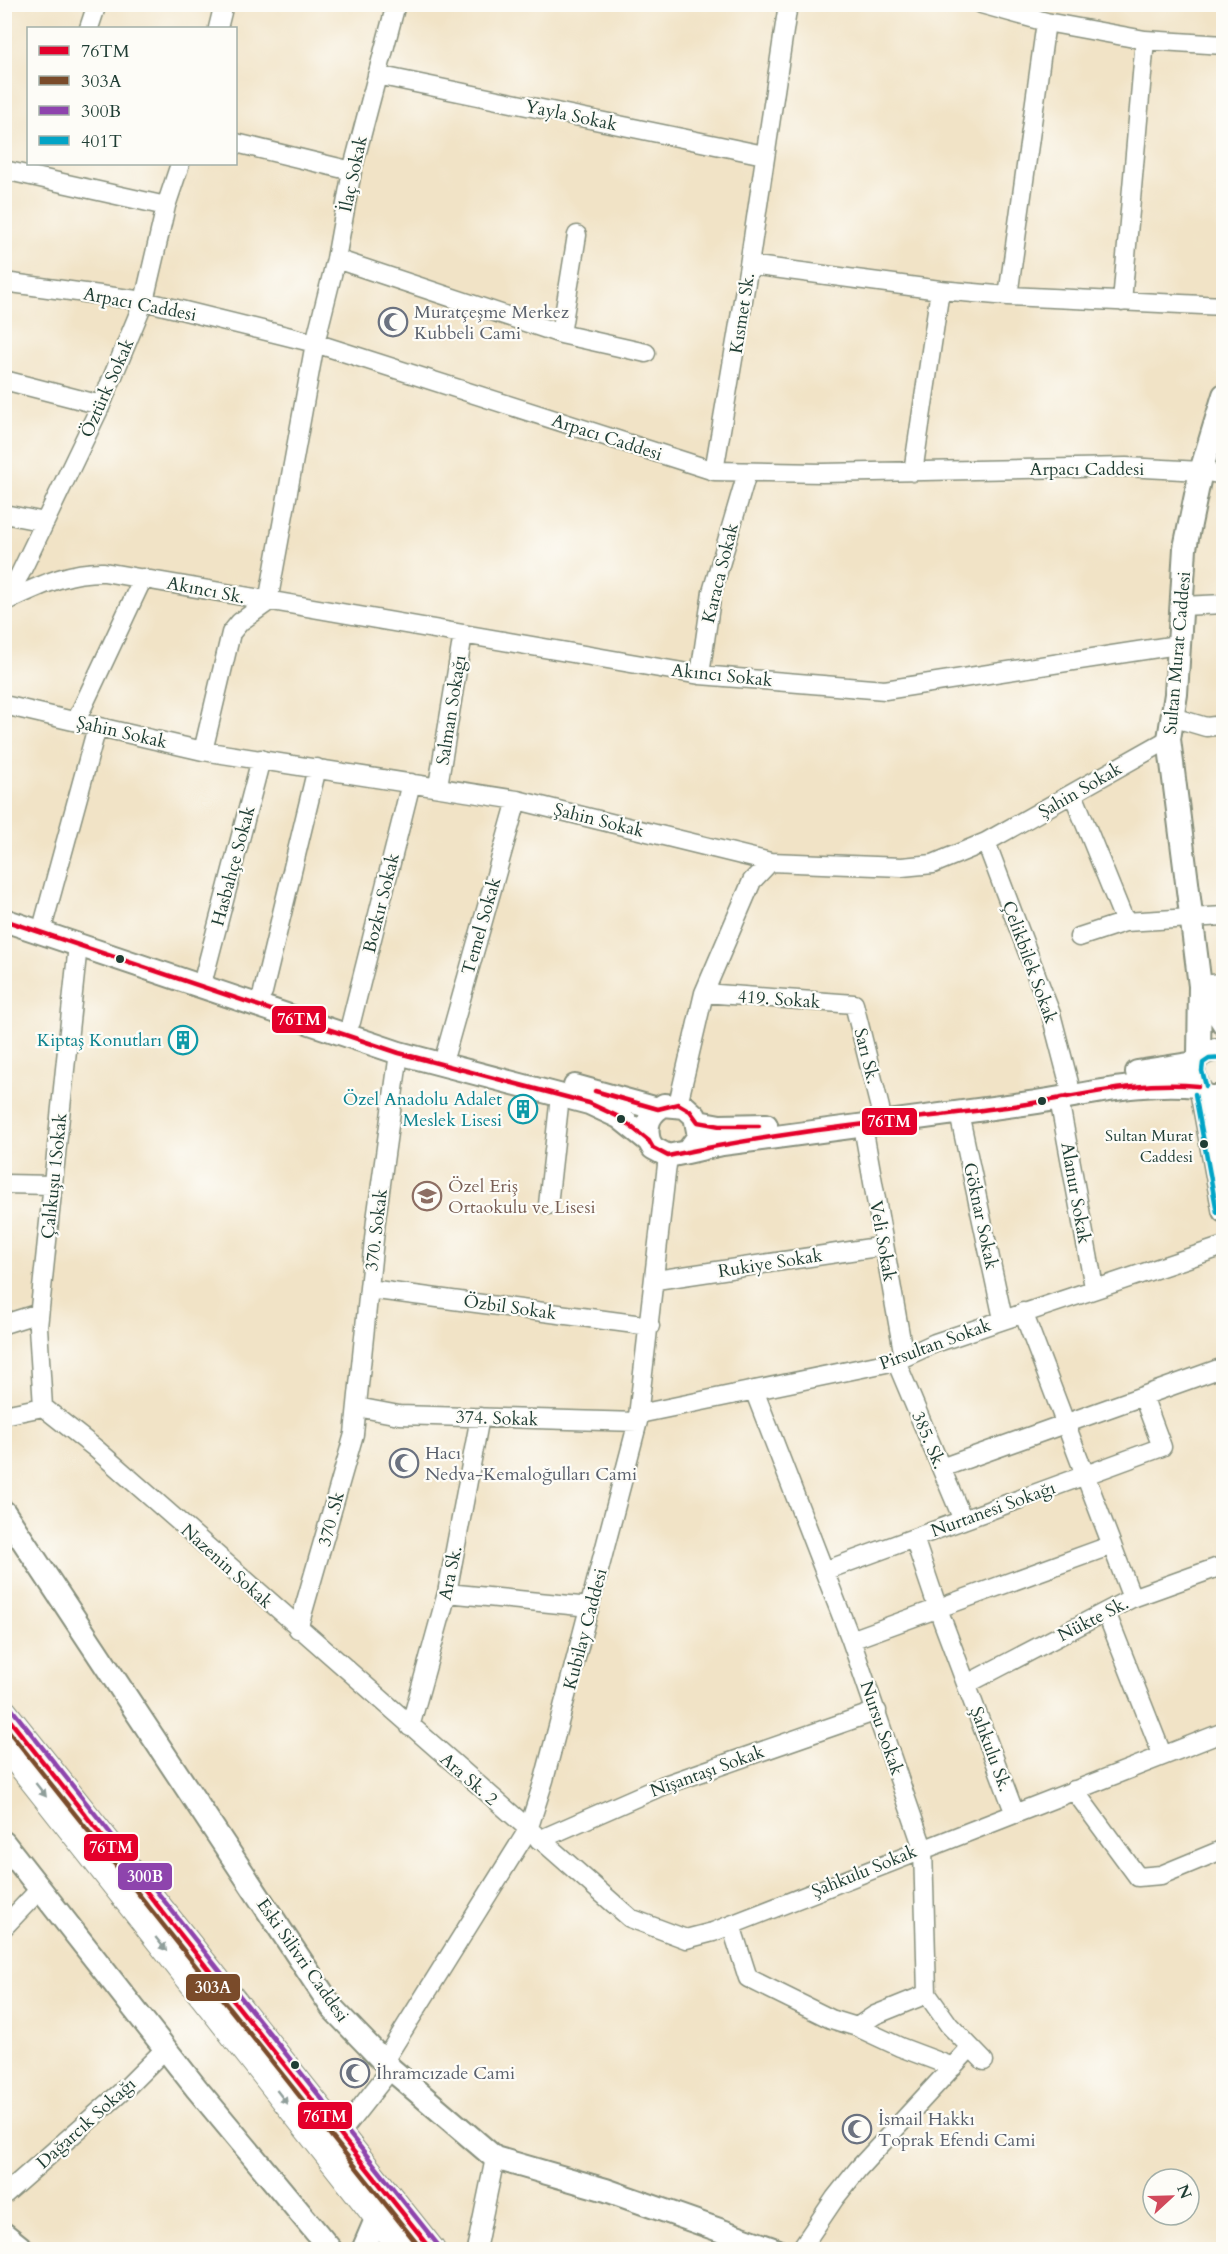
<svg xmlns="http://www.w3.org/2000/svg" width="1228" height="2254" font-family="Cardo,serif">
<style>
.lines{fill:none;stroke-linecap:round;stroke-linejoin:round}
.minor-casing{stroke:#88907d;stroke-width:21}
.major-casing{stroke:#88907d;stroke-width:26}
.highway-casing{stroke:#88907d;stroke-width:28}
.minor{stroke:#fff;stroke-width:18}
.major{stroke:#fff;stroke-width:22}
.highway{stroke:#fff;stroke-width:26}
.bus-1-casing{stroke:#fdfcf7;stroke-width:9}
.bus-2-casing{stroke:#fdfcf7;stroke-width:9}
.bus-3-casing{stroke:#fdfcf7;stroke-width:9}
.bus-4-casing{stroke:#fdfcf7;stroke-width:9}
.bus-1{stroke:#e4002b;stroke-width:4.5}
.bus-2{stroke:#7a4b2a;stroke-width:4.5}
.bus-3{stroke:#8e44ad;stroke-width:4.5}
.bus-4{stroke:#02a4c6;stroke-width:4.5}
.oneway{fill:#8f9e9a}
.bus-dot{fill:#1f3d34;stroke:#fdfcf7;stroke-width:2}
.labels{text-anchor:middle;stroke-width:4.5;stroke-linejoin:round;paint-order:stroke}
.bus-label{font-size:16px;fill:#1f3d34;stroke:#fdfcf7;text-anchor:end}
.street-label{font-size:18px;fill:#1f3d34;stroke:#fdfcf7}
.worship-label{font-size:18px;fill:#5b616d;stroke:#fdfcf7;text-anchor:start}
.culture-label{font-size:18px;fill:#0d838f;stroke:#fdfcf7;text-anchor:end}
.education-label{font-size:18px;fill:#785e54;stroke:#fdfcf7;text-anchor:start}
.line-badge{stroke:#fdfcf7;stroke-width:2}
.badge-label{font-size:16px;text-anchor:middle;font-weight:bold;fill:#fff}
</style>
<rect width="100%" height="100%" fill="#fdfcf7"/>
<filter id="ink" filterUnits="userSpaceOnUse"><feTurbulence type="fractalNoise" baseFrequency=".0167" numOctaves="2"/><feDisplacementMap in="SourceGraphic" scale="12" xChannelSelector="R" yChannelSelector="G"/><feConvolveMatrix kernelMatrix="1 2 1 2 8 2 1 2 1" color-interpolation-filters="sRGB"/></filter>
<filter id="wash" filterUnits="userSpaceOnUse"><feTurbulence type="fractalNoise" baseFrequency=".008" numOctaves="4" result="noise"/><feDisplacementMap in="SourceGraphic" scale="24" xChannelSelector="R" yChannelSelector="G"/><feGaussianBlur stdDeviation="1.35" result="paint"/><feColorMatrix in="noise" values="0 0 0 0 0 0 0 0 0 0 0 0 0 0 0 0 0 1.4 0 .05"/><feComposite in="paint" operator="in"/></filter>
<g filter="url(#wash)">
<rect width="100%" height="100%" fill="#f1e3c6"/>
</g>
<g filter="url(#ink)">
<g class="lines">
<g class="minor-casing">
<path id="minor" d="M981 4 1046 22
M89 28 97 4
M218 28 224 4
M1145 40 1046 22 1008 296 1224 306
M377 75 764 155
M236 143 352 171
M4 170 166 206
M577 235 561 334 646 353
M336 259 561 334
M749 265 940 290
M4 282 144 301 315 343 714 471 822 473 1126 467 1201 471 1224 475
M1122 302 1145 40 1224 45
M4 380 101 405
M714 471 749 265 788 4
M913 472 940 290 1008 296
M4 514 45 522
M4 601 20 574 101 405 144 301 166 206 180 164
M4 602C38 587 67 571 104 572L700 675 885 690 1177 645
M1182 606 1224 604
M700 675 712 592 747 473
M4 705 203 751 517 800 770 862 902 867 933 864 986 842 1169 739
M1172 717 1206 727 1224 725
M76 721 143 578
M203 751 231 633 240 622 268 602 315 343 336 259 352 171 396 4
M438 786 463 634
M1073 794 1125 922 1224 916
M986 842 1051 1014 1069 1083
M43 925 97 727
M1079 937 1125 922
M205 973 261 759
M1200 986 1224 982
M263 992 317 768
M704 993 854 1004 880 1108
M351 1022 411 783
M446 1052 517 800
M1059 1099 1094 1287
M678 1104 704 993 752 881 770 862
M959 1113 1003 1319
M863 1126 904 1357
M4 1184 53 1185
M548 1205 560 1096
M656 1280 884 1246
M369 1289 650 1326
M1023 1312 1132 1598
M4 1324 39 1313
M896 1361 963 1520
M754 1390 851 1640 923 1848 927 1994 949 2025 984 2061
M43 1407 95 1448 630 1918 686 1939 713 1932 1224 1732
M43 1407 38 1327 78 945
M357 1407 399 1415 638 1422
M639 1414 896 1361 935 1343 1224 1246
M4 1415 43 1407
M941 1468 1224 1367
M914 1538 938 1609 1015 1814
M824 1571 1162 1447 1143 1396
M447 1593 590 1607
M1106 1612 1162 1754
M298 1629 354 1434 376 1220 399 1053
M851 1640 1112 1545
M967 1684 1132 1598 1224 1565
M410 1727 447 1593 480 1417
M1074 1790 1138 1877 1161 1875 1224 1849
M539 1840 662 1786 877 1711
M731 1925 748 1978 831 2019 857 2027 875 2015 927 1994
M4 1927 40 1889
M857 2027 900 2047 953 2067
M384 2061 528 1830 544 1780 637 1425 668 1156
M339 2135 391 2069
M4 2195 127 2087 166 2048
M476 2250 495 2158
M800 2250 835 2198 858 2169 970 2048"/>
</g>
<g class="major-casing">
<path id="major" d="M4 920 399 1053 589 1103 619 1117 649 1141 653 1148 668 1156 687 1152 699 1136 695 1116 685 1107 664 1105C649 1113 645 1125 649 1141
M1200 986 1224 1024
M1224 1050C1192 1048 1187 1069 1202 1093L1209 1097H1224
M1199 1055 1200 986 1169 739 1176 694 1185 548 1201 471 1224 395
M1137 1072 1195 1063
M575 1086 658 1109
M1202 1093 1224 1211
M698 1122 720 1126 766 1125
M687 1152 722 1144C825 1131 928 1117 1030 1103 1087 1095 1141 1080 1198 1086
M4 1512 333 2009 391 2069 495 2158 606 2190 776 2250
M4 1843 197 2089 331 2250
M4 2234 24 2250
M363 2250 377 2217"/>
</g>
<g class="highway-casing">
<path id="highway" d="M4 1712 432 2250
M4 1744 403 2250"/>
</g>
<use href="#minor" class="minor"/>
<use href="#major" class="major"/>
<use href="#highway" class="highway"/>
<g class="bus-1-casing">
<path id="bus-1" d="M4 920 399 1053 589 1103 619 1117 649 1141 653 1148 668 1156C781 1131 899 1121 1014 1106 1076 1097 1135 1080 1198 1086
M595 1091 658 1109 678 1104 690 1111 698 1122 720 1126H759
M4 1713 432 2250"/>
</g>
<g class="bus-2-casing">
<path id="bus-2" d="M4 1725 422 2250"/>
</g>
<g class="bus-3-casing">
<path id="bus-3" d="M10 1707 438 2245"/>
</g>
<g class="bus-4-casing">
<path id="bus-4" d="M1206 1086 1202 1071 1203 1063 1209 1059 1224 1058
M1195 1094 1217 1212"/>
</g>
<use href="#bus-1" class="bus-1"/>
<use href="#bus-2" class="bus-2"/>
<use href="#bus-3" class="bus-3"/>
<use href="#bus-4" class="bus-4"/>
</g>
<defs><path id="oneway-solid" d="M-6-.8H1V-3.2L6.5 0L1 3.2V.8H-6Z" transform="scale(1.5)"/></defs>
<g class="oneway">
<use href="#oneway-solid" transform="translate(41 1790) rotate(52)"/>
<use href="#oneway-solid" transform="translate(161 1944) rotate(51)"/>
<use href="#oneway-solid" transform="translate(282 2097) rotate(52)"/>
</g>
</g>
<defs>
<g id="mosque-ring" transform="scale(1.5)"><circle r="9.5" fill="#fdfcf7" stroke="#6b7280" stroke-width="1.5"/><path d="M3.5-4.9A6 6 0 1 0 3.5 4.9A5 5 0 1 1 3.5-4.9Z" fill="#6b7280"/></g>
<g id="building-ring" transform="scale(1.5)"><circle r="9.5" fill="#fdfcf7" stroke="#0f9aa8" stroke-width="1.5"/><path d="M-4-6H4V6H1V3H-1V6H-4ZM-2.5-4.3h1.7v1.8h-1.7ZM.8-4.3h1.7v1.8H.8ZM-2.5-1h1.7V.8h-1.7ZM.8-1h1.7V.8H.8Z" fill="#0f9aa8"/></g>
<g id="school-ring" transform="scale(1.5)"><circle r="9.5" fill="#fdfcf7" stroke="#8d6e63" stroke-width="1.5"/><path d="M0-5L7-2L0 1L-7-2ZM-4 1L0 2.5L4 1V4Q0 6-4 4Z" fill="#8d6e63"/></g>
</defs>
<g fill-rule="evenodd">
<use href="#mosque-ring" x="393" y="322"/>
<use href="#building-ring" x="183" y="1040"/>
<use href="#building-ring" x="523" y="1109"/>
<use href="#school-ring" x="427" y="1196"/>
<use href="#mosque-ring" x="404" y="1463"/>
<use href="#mosque-ring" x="355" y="2073"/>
<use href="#mosque-ring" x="857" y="2129"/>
</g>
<g class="bus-dot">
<circle cx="120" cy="959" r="5"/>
<circle cx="1042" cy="1101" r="5"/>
<circle cx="621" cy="1119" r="5"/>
<circle cx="1204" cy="1144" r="5"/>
<circle cx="295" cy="2065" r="5"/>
</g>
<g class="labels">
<g class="bus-label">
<text x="1193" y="1141">Sultan Murat<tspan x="1193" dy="21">Caddesi</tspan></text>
</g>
<g class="street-label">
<text transform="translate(571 115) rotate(12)" y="6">Yayla Sokak</text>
<text transform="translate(353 174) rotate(-78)" y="6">İlaç Sokak</text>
<text transform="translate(140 304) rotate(11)" y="6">Arpacı Caddesi</text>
<text transform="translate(742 313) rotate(-81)" y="6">Kısmet Sk.</text>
<text transform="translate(107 388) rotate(-66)" y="6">Öztürk Sokak</text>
<text transform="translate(607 437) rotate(18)" y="6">Arpacı Caddesi</text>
<text x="1087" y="475">Arpacı Caddesi</text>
<text transform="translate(720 573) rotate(-76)" y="6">Karaca Sokak</text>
<text transform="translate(206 590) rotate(11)" y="6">Akıncı Sk.</text>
<text transform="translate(1177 653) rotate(-85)" y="6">Sultan Murat Caddesi</text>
<text transform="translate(722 675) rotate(6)" y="6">Akıncı Sokak</text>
<text transform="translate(451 710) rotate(-81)" y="6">Salman Sokağı</text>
<text transform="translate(122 732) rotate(13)" y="6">Şahin Sokak</text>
<text transform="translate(1080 790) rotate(-30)" y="6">Şahin Sokak</text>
<text transform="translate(599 820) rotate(14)" y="6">Şahin Sokak</text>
<text transform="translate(233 866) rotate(-75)" y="6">Hasbahçe Sokak</text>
<text transform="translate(381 903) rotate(-76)" y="6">Bozkır Sokak</text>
<text transform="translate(481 926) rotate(-74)" y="6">Temel Sokak</text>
<text transform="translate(1030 962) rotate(70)" y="6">Çelikbilek Sokak</text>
<text transform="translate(779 999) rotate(4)" y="6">419. Sokak</text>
<text transform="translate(867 1056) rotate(76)" y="6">Sarı Sk.</text>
<text transform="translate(54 1176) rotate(-84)" y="6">Çalıkuşu 1Sokak</text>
<text transform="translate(1076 1193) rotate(80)" y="6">Alanur Sokak</text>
<text transform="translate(981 1216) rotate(78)" y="6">Göknar Sokak</text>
<text transform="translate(376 1230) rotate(-83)" y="6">370. Sokak</text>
<text transform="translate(883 1241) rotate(80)" y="6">Veli Sokak</text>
<text transform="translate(770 1263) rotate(-9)" y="6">Rukiye Sokak</text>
<text transform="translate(510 1307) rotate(8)" y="6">Özbil Sokak</text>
<text transform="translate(935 1344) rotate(-20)" y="6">Pirsultan Sokak</text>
<text transform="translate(497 1418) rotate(2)" y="6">374. Sokak</text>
<text transform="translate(929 1440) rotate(67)" y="6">385. Sk.</text>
<text transform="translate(993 1509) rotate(-20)" y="6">Nurtanesi Sokağı</text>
<text transform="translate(331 1519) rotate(-75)" y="6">370 .Sk</text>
<text transform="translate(227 1566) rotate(42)" y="6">Nazenin Sokak</text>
<text transform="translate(450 1573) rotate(-78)" y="6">Ara Sk.</text>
<text transform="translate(1093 1619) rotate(-27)" y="6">Nükte Sk.</text>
<text transform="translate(585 1629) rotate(-75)" y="6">Kubilay Caddesi</text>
<text transform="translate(882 1728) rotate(71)" y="6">Nursu Sokak</text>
<text transform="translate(991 1749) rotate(70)" y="6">Şahkulu Sk.</text>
<text transform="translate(707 1771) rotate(-20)" y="6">Nişantaşı Sokak</text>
<text transform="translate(469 1779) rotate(41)" y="6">Ara Sk. 2</text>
<text transform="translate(864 1871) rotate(-22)" y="6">Şahkulu Sokak</text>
<text transform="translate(303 1960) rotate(55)" y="6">Eski Silivri Caddesi</text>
<text transform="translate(86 2123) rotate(-42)" y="6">Dağarcık Sokağı</text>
</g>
<g class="worship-label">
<text x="414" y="318">Muratçeşme Merkez<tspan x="414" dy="21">Kubbeli Cami</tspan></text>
<text x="425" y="1459">Hacı<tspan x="425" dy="21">Nedva-Kemaloğulları Cami</tspan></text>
<text x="376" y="2079">İhramcızade Cami</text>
<text x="878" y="2125">İsmail Hakkı<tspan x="878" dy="21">Toprak Efendi Cami</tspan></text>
</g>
<g class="culture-label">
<text x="162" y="1046">Kiptaş Konutları</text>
<text x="502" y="1105">Özel Anadolu Adalet<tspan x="502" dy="21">Meslek Lisesi</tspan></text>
</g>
<g class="education-label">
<text x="448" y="1192">Özel Eriş<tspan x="448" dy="21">Ortaokulu ve Lisesi</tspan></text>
</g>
</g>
<g class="line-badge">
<rect x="271" y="1005" width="56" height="29" rx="6" fill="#e4002b"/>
<rect x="861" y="1107" width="57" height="29" rx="6" fill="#e4002b"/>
<rect x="83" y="1833" width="56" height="29" rx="6" fill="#e4002b"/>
<rect x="117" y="1862" width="56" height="29" rx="6" fill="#8e44ad"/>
<rect x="185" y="1973" width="56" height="29" rx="6" fill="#7a4b2a"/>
<rect x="297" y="2101" width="56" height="29" rx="6" fill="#e4002b"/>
</g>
<g class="badge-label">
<text x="299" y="1025">76TM</text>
<text x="889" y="1127">76TM</text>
<text x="111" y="1853">76TM</text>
<text x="145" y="1882">300B</text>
<text x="213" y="1993">303A</text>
<text x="325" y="2122">76TM</text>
</g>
<rect width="1228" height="2254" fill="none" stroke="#fdfcf7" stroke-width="24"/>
<rect x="27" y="27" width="210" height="138" fill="#fdfcf7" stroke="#a4b0a9" stroke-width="1.5"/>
<rect x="39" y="46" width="30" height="9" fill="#e4002b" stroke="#a4b0a9" stroke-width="1.5"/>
<text x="81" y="57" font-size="18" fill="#1f3d34">76TM</text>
<rect x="39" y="76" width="30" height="9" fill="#7a4b2a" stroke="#a4b0a9" stroke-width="1.5"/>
<text x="81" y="87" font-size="18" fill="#1f3d34">303A</text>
<rect x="39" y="106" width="30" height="9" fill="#8e44ad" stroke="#a4b0a9" stroke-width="1.5"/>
<text x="81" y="117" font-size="18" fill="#1f3d34">300B</text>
<rect x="39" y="136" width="30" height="9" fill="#02a4c6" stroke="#a4b0a9" stroke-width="1.5"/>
<text x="81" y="147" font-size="18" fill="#1f3d34">401T</text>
<g transform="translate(1171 2197) rotate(68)"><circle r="28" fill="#fdfcf7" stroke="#a4b0a9" stroke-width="1.5"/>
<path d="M0-4.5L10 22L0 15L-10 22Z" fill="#d1495b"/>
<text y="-9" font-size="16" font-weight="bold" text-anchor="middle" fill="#1f3d34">N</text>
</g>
</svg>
